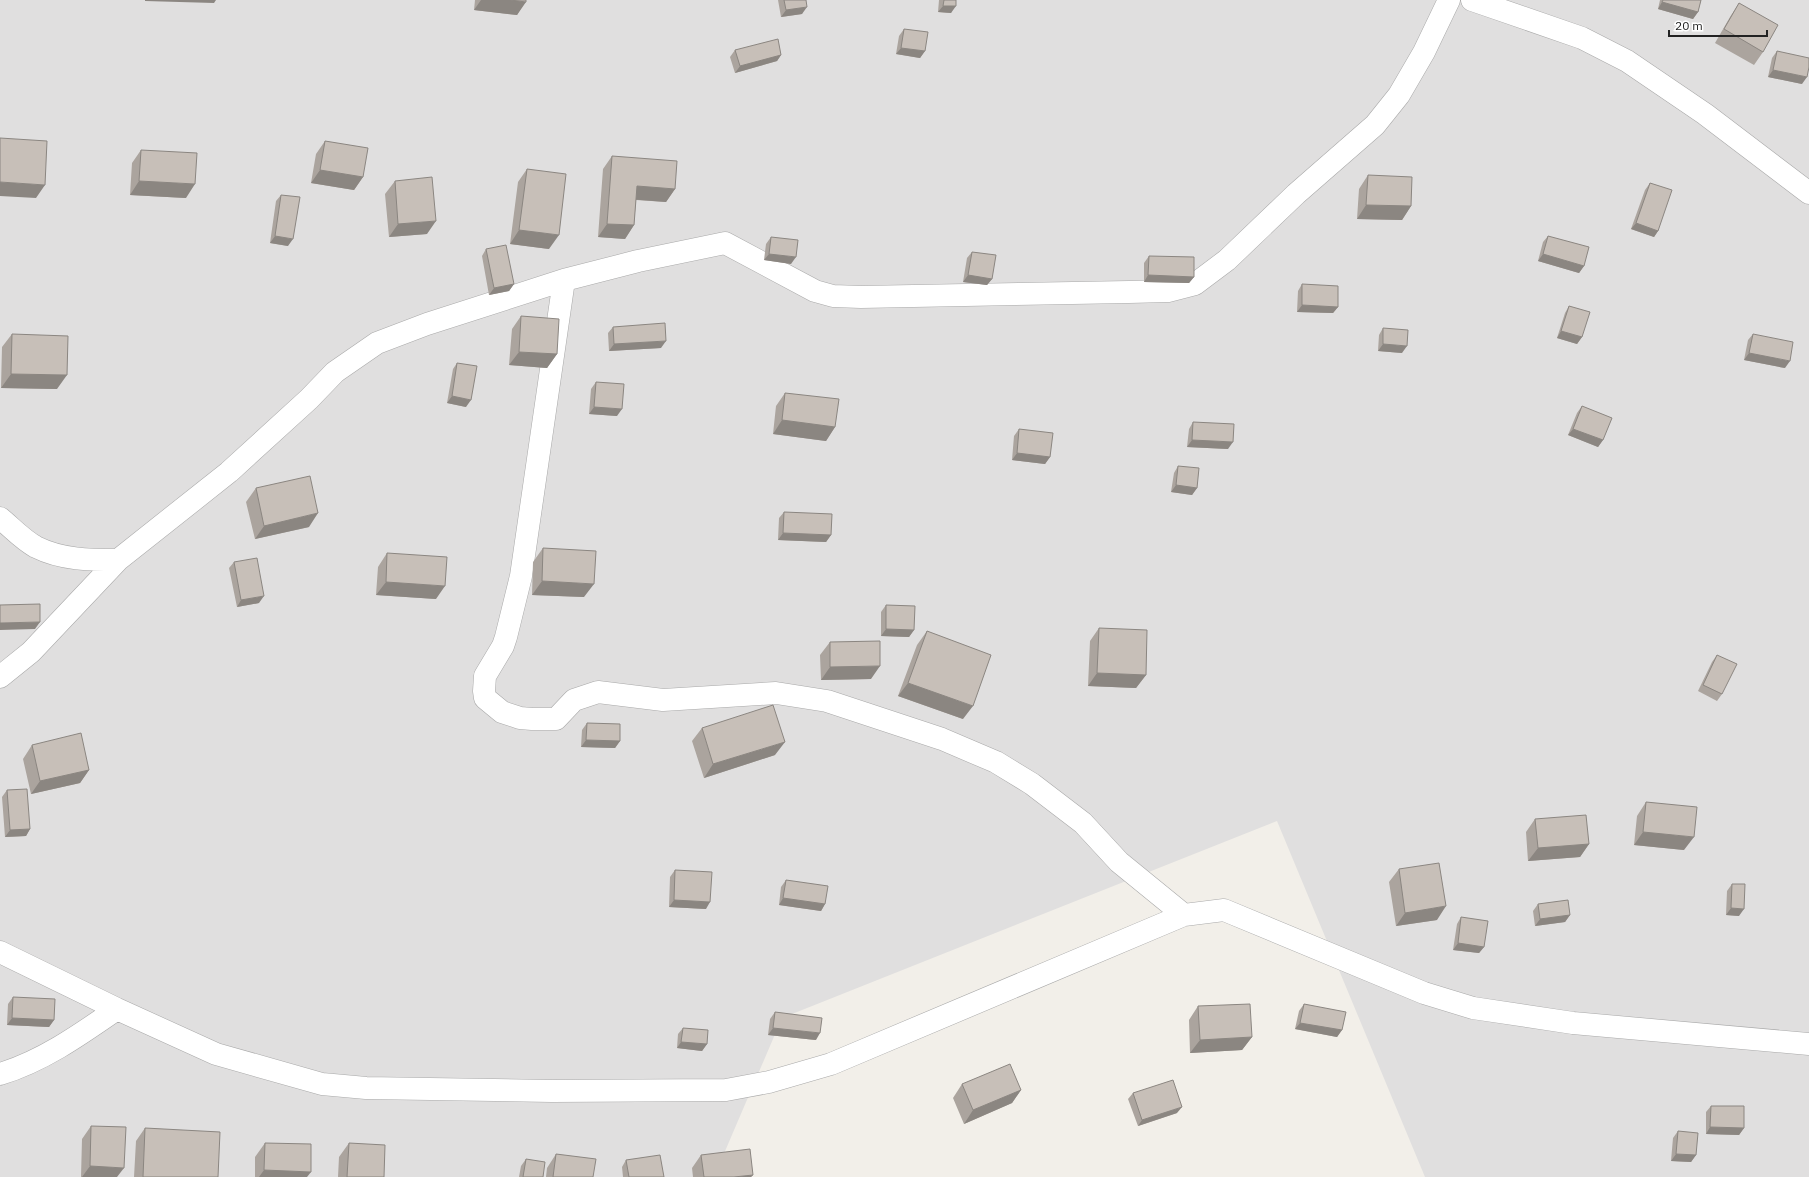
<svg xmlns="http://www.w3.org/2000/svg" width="1809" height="1177" font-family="'IBM Plex Sans',sans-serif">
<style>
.residential{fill:#e0dfdf}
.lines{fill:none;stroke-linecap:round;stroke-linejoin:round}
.minor-casing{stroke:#a9a9a9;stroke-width:23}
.minor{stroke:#fff;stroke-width:22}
.wall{fill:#aba49e}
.shaded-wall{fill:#8b8681}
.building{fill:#c7bfb8;stroke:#8b8681}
</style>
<rect width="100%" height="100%" fill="#f2efe9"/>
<path class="residential" d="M0 0H1809V1177H1425L1277 821 782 1018 714 1177H0Z"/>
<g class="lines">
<g class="minor-casing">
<path id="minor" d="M1472 0 1582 38 1627 61 1705 114 1809 193
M564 280 521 576 506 637 503 646 485 676 484 691 485 698 502 712 520 718 532 719H556L574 700 598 692 663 700 776 693 827 701 942 739 996 762 1032 784 1083 823 1119 862 1184 915
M0 518C11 527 23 540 36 547 62 560 90 560 118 560
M0 677 31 652 118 560 229 472 309 399 335 372 377 343 427 324 564 280 638 261 725 243 815 291 833 296 861 297 1129 292 1168 291 1195 284 1227 260 1296 194 1375 125 1399 95 1424 52 1449 0
M0 952 117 1009 216 1054 322 1084 366 1088 552 1091 726 1090 769 1082 831 1064 1184 915 1224 910 1424 993 1473 1008 1573 1023 1809 1044
M0 1074C43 1061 81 1034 117 1009"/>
</g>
<use href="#minor" class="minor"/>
</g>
<path class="wall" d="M475 0H526L517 15 474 10Z
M778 0H806L802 14 781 17Z
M939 0H956L951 13 938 12Z
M1660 0H1701L1698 12 1693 19 1658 9Z
M1739 3 1763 52 1754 65 1715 43 1730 17Z
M904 29 925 51 920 58 896 54 899 36Z
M735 50 781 55 777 61 735 73 730 57Z
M1777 51 1802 84 1768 77 1772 58Z
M325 141 363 177 354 190 311 183 316 154Z
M141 150 186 198 130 195 132 163Z
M612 156 675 189 666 202 636 200 634 225 625 239 598 237 603 169Z
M527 169 549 249 510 244 518 182Z
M1368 175 1411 206 1402 220 1357 219 1359 189Z
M395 181 427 234 389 237 385 194Z
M1650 183 1658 231 1654 237 1631 229 1645 190Z
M281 195 288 246 270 243 276 201Z
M1548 236 1584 266 1579 273 1538 261 1543 242Z
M771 237 791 264 764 260 766 244Z
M486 249 514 284 509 291 489 295 482 256Z
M972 252 992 279 987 285 963 282 967 258Z
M1149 256 1194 277 1189 283 1144 282V263Z
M1302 284 1338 307 1333 313 1297 312 1298 291Z
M1569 306 1582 337 1577 344 1557 338 1565 313Z
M521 316 557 354 547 368 509 365 512 329Z
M613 327 661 348 609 351 608 333Z
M1383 328 1402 353 1378 351 1379 335Z
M12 334 57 389 1 388 2 347Z
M1753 334 1785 368 1744 360 1748 340Z
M457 363 466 407 447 403 453 369Z
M596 382 617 416 589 414 591 389Z
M785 393 835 427 826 441 773 434 776 406Z
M1582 406 1603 440 1598 447 1568 435 1577 413Z
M1193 422 1228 449 1187 447 1189 429Z
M1019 429 1050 457 1045 464 1012 460 1014 436Z
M1178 466 1197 488 1192 495 1171 492 1174 473Z
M256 488 309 527 255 539 246 502Z
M784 512 831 535 826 542 778 540 779 518Z
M543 548 584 597 532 595 533 562Z
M387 553 436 599 376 595 378 567Z
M234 562 259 603 237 607 229 568Z
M886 605 914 630 909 637 881 636V612Z
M1099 628 1146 675 1136 688 1088 686 1090 641Z
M927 631 963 719 898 696 917 645Z
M830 642 871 679 821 680 820 655Z
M1717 655 1722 694 1717 701 1698 691 1712 662Z
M587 723 620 741 615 748 581 747 582 730Z
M702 728 775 755 704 778 692 741Z
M32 745 89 770 80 783 31 794 23 759Z
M7 790 30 829 26 836 5 837 2 797Z
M1646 802 1684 850 1634 845 1637 816Z
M1535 819 1589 844 1580 857 1528 861 1526 832Z
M1399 869 1437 920 1396 926 1389 882Z
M675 870 706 909 669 907 670 877Z
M786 880 825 904 821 911 779 905 781 887Z
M1732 884 1739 916 1726 915 1727 891Z
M1538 904 1570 915 1565 922 1535 926 1533 911Z
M1461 917 1484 947 1479 953 1453 950 1457 924Z
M13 997 54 1020 49 1027 7 1025 8 1004Z
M1304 1004 1342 1030 1337 1037 1295 1029 1299 1011Z
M1198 1006 1252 1037 1242 1050 1190 1053 1189 1020Z
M775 1012 816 1040 768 1035 770 1019Z
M683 1028 707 1044 702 1051 677 1048 678 1034Z
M962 1084 1021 1090 1012 1103 964 1124 953 1098Z
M1133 1093 1177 1113 1138 1126 1128 1099Z
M1711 1106 1744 1128 1739 1135 1706 1134V1112Z
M91 1126 117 1177H81L82 1139Z
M145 1128 218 1177H134L136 1141Z
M1678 1131 1696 1155 1691 1162 1671 1161 1673 1138Z
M265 1143 307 1177H255V1157Z
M349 1143 384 1177H338L339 1157Z
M556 1154 593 1177H546L547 1168Z
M701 1155 753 1175 751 1177H693L692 1168Z
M526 1159 543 1177H519L521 1166Z
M626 1160 664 1177H623L622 1167Z"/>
<path class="shaded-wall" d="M145 0H216L214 3 145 1Z
M481 0H510L526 2 517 15 474 10Z
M1662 2 1698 12 1693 19 1658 9Z
M943 6H956L951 13 938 12Z
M807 7 802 14 781 17 786 10Z
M901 48 925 51 920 58 896 54Z
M781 55 777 61 735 73 740 66Z
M1773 70 1807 77 1802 84 1768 77Z
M320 170 363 177 354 190 311 183Z
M139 181 195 184 186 198 130 195Z
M0 182 45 185 36 198 0 196Z
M637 186 675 189 666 202 627 199Z
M1366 205 1411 206 1402 220 1357 219Z
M436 221 427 234 389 237 398 224Z
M1636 223 1658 231 1654 237 1631 229Z
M607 224 634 225 625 239 598 237Z
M519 230 559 235 549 249 510 244Z
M275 236 293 239 288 246 270 243Z
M769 254 796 257 791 264 764 260Z
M1543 254 1584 266 1579 273 1538 261Z
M968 275 992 279 987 285 963 282Z
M1148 275 1194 277 1189 283 1144 282Z
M514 284 509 291 489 295 494 288Z
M1302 305 1338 307 1333 313 1297 312Z
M1561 331 1582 337 1577 344 1557 338Z
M666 341 661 348 609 351 614 344Z
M1383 344 1407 346 1402 353 1378 351Z
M519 352 557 354 547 368 509 365Z
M1749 353 1790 361 1785 368 1744 360Z
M11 374 67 375 57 389 1 388Z
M452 396 471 400 466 407 447 403Z
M594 407 622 409 617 416 589 414Z
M782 420 835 427 826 441 773 434Z
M1573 429 1603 440 1598 447 1568 435Z
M1192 440 1233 442 1228 449 1187 447Z
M1017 453 1050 457 1045 464 1012 460Z
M1176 485 1197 488 1192 495 1171 492Z
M318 513 309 527 255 539 264 526Z
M783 533 831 535 826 542 778 540Z
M542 581 594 584 584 597 532 595Z
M386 582 445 586 436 599 376 595Z
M264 596 259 603 237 607 241 600Z
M40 622 35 629 0 630V623Z
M886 629 914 630 909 637 881 636Z
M880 666 871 679 821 680 830 667Z
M1097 673 1146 675 1136 688 1088 686Z
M908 683 973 706 963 719 898 696Z
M586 740 620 741 615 748 581 747Z
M785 742 775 755 704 778 713 764Z
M89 770 80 783 31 794 40 781Z
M30 829 26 836 5 837 10 830Z
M1643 832 1694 837 1684 850 1634 845Z
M1589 844 1580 857 1528 861 1538 848Z
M783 898 825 904 821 911 779 905Z
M674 900 710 902 706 909 669 907Z
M1446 906 1437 920 1396 926 1405 913Z
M1731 908 1744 909 1739 916 1726 915Z
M1570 915 1565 922 1535 926 1540 919Z
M1458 943 1484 947 1479 953 1453 950Z
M12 1018 54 1020 49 1027 7 1025Z
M1300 1023 1342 1030 1337 1037 1295 1029Z
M773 1028 820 1033 816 1040 768 1035Z
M1252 1037 1242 1050 1190 1053 1200 1040Z
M681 1042 707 1044 702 1051 677 1048Z
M1021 1090 1012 1103 964 1124 973 1110Z
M1182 1107 1177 1113 1138 1126 1142 1120Z
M1710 1127 1744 1128 1739 1135 1706 1134Z
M1676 1154 1696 1155 1691 1162 1671 1161Z
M90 1166 124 1168 117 1177H82Z
M264 1170 311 1172 307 1177H259Z
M753 1175 751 1177H734Z"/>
<path class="building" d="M510 0H526V2Z
M784 0H806L807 7 786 10Z
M944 0H956V6H943Z
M1663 0H1701L1698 12 1662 2Z
M1739 3 1778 25 1763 52 1724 29Z
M904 29 928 32 925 51 901 48Z
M778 39 781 55 740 66 735 50Z
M1777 51 1809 58V67L1807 77 1773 70Z
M0 138 47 141 45 185 0 182Z
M325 141 368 148 363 177 320 170Z
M141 150 197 153 195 184 139 181Z
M612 156 677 161 675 189 637 186 634 225 607 224Z
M527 169 566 174 559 235 519 230Z
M1368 175 1412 177 1411 206 1366 205Z
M432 177 436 221 398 224 395 181Z
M1650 183 1672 190 1658 231 1636 223Z
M281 195 300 197 293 239 275 236Z
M1548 236 1589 247 1584 266 1543 254Z
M771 237 798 240 796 257 769 254Z
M506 245 514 284 494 288 486 249Z
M972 252 996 255 992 279 968 275Z
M1149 256 1194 257V277L1148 275Z
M1302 284 1338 286V307L1302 305Z
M1569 306 1590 312 1582 337 1561 331Z
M521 316 559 319 557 354 519 352Z
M665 323 666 341 614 344 613 327Z
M1383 328 1408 330 1407 346 1383 344Z
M12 334 68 336 67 375 11 374Z
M1753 334 1793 342 1790 361 1749 353Z
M457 363 477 366 471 400 452 396Z
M596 382 624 384 622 409 594 407Z
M785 393 839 399 835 427 782 420Z
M1582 406 1612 418 1603 440 1573 429Z
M1193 422 1234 424 1233 442 1192 440Z
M1019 429 1053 433 1050 457 1017 453Z
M1178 466 1199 468 1197 488 1176 485Z
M310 476 318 513 264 526 256 488Z
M784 512 832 514 831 535 783 533Z
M543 548 596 551 594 584 542 581Z
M387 553 447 557 445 586 386 582Z
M257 558 264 596 241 600 234 562Z
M40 604V622L0 623V605Z
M886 605 915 606 914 630 886 629Z
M1099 628 1147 630 1146 675 1097 673Z
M927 631 991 655 973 706 908 683Z
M880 641V666L830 667V642Z
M1717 655 1737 664 1722 694 1703 685Z
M773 705 785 742 713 764 702 728Z
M587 723 620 724V741L586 740Z
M81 733 89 770 40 781 32 745Z
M27 789 30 829 10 830 7 790Z
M1646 802 1697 807 1694 837 1643 832Z
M1586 815 1589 844 1538 848 1535 819Z
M1439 863 1446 906 1405 913 1399 869Z
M675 870 712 872 710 902 674 900Z
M786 880 828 886 825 904 783 898Z
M1732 884H1745L1744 909 1731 908Z
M1568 900 1570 915 1540 919 1538 904Z
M1461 917 1488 921 1484 947 1458 943Z
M13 997 55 999 54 1020 12 1018Z
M1250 1004 1252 1037 1200 1040 1198 1006Z
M1304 1004 1346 1012 1342 1030 1300 1023Z
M775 1012 822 1018 820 1033 773 1028Z
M683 1028 708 1030 707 1044 681 1042Z
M1010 1064 1021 1090 973 1110 962 1084Z
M1173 1080 1182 1107 1142 1120 1133 1093Z
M1711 1106H1744V1128L1710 1127Z
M91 1126 126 1127 124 1168 90 1166Z
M145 1128 220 1132 218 1177H143Z
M1678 1131 1698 1133 1696 1155 1676 1154Z
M265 1143 311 1144V1172L264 1170Z
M349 1143 385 1145 384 1177H347Z
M750 1149 753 1175 734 1177H704L701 1155Z
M556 1154 596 1159 593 1177H553Z
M660 1155 664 1177H629L626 1160Z
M526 1159 545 1162 543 1177H523Z"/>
<path d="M1669 30v6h98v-6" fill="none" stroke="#222222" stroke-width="2"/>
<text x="1675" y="30" font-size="12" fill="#222222" stroke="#ffffff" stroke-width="3" paint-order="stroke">20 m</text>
</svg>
